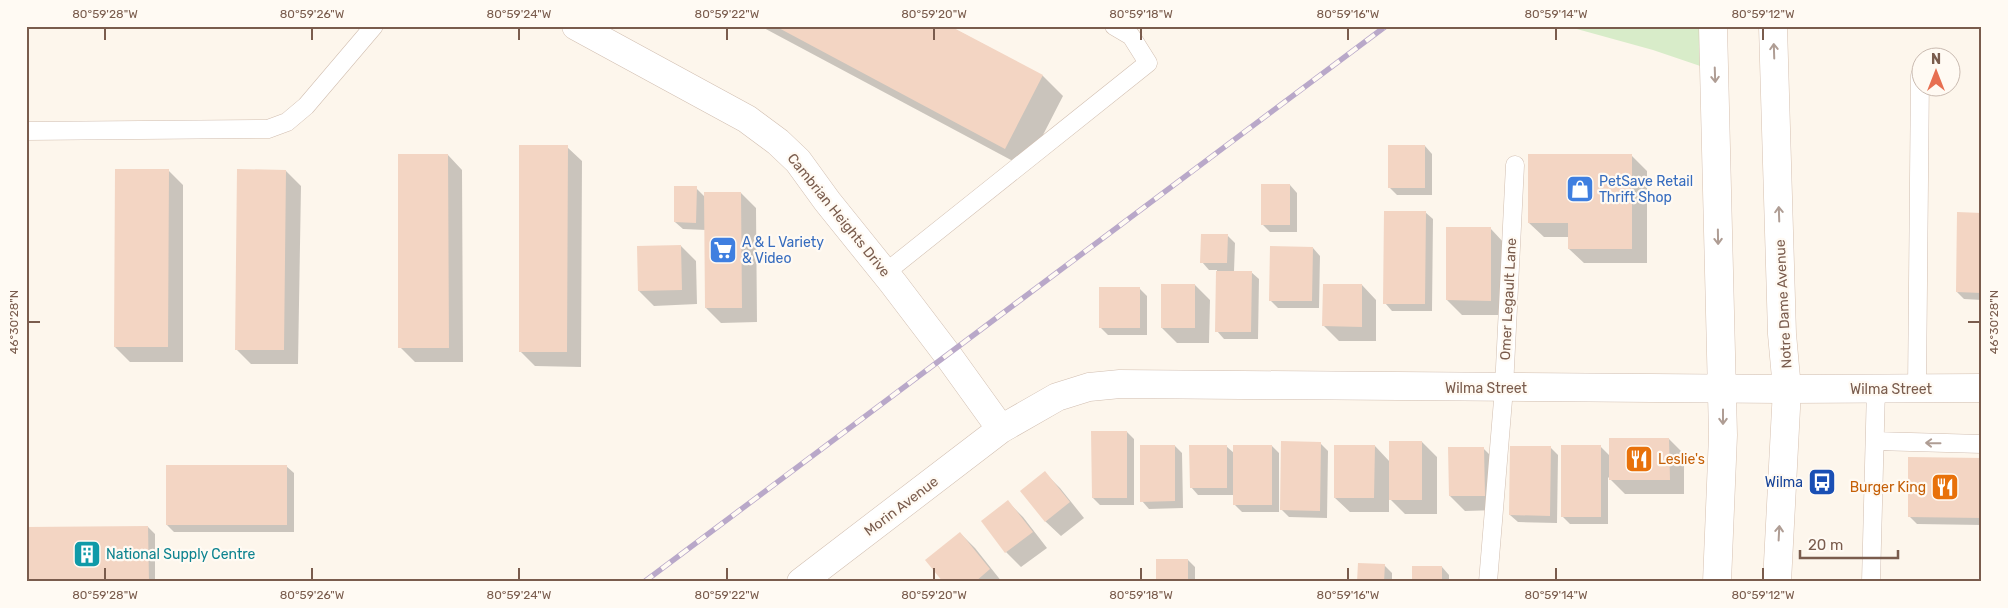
<svg xmlns="http://www.w3.org/2000/svg" width="2008" height="608" font-family="Rubik,sans-serif">
<style>
.green{fill:#d8ecc9}
.shadow{fill:#0003}
.building{fill:#f3d5c3}
.lines{fill:none;stroke-linecap:round;stroke-linejoin:round}
.service-casing{stroke:#d1beb0;stroke-width:19}
.minor-casing{stroke:#d1beb0;stroke-width:29}
.tertiary-casing{stroke:#d1beb0;stroke-width:29}
.secondary-casing{stroke:#d6c0b0;stroke-width:29}
.service{stroke:#fff;stroke-width:18}
.minor{stroke:#fff;stroke-width:28}
.tertiary{stroke:#fff;stroke-width:28}
.secondary{stroke:#fff;stroke-width:28}
.rail-casing{stroke:#b9a8c9;stroke-width:5.5}
.rail{stroke:#fffaf3;stroke-width:4;stroke-dasharray:11;stroke-linecap:butt}
.oneway{stroke:#af9d94}
.ticks{fill:none;stroke:#7a5c4d;stroke-width:2}
.labels{text-anchor:middle;stroke-width:4.5;stroke-linejoin:round;paint-order:stroke}
.shop-label{font-size:14px;fill:#366cbe;stroke:#fffaf3;text-anchor:start}
.street-label{font-size:14px;fill:#7a5c4d;stroke:#fffaf3}
.food-label{font-size:14px;fill:#c56008;stroke:#fffaf3;text-anchor:start}
.transit-label{font-size:14px;fill:#164399;stroke:#fffaf3;text-anchor:end}
.culture-label{font-size:14px;fill:#0d838f;stroke:#fffaf3;text-anchor:start}
.neatline{fill:none;stroke:#7a5c4d;stroke-width:2}
.ticks-label{font-size:12px;text-anchor:middle;fill:#7a5c4d}
</style>
<rect width="100%" height="100%" fill="#fdf6ec"/>
<path class="green" d="M1566 26H1710L1712 70 1653 50Z"/>
<path class="shadow" d="M760 26H949L1043 76 1063 96 1026 168Z
M1425 146 1432 154V195H1397L1389 187Z
M567 147 582 161 581 367 535 366 520 351Z
M448 155 462 170 463 362H415L400 347Z
M1632 156 1647 171V263H1584L1569 249V237H1544L1529 223Z
M168 170 183 185V362H130L115 347Z
M286 171 301 186 298 364H251L236 349Z
M1290 185 1297 193V232H1270L1262 224Z
M696 188 705 197 741 193 756 208 757 322 721 323 706 308V230L683 229 675 222Z
M1425 212 1433 219 1432 311H1392L1385 303Z
M1982 214V300L1964 299 1957 292Z
M1491 229 1505 244V315H1462L1447 300Z
M1228 236 1235 243 1234 272H1251L1259 279 1258 339H1224L1217 331V270H1209L1202 262Z
M681 246 696 261 697 304 654 306 639 291Z
M1313 248 1320 256 1319 308H1278L1270 300Z
M1195 285 1210 300 1209 343H1177L1162 328Z
M1362 285 1376 300V341H1339L1324 326Z
M1140 289 1147 296V335H1108L1101 328Z
M1127 432 1134 439V505H1100L1093 498Z
M1669 439 1684 454V494H1625L1608 477V524H1570L1562 516 1600 446 1610 456Z
M1422 442 1437 457V514H1405L1389 498V512H1350L1335 498 1375 446 1390 462Z
M1320 443 1328 451 1327 518 1289 517 1280 508Z
M1175 446 1182 453 1183 508 1149 509 1142 501Z
M1226 446 1235 454 1272 446 1279 453V512H1242L1235 505V495H1198L1191 487Z
M1550 447 1558 455 1557 523 1518 522 1510 515Z
M1483 448 1498 463 1499 510 1465 511 1450 496Z
M1982 459V525L1917 524 1909 516Z
M286 466 294 473V532H174L167 525Z
M1045 473 1060 488 1084 518 1061 536 1046 522 1022 491Z
M1008 502 1023 517 1047 548 1021 567 1006 552 983 522Z
M148 527 155 534V582H26Z
M960 533 975 548 1002 582H944Z
M1188 560 1195 567V582H1157Z
M1384 565 1392 573V582H1359Z
M1442 567 1449 575V582H1413Z"/>
<path class="building" d="M775 26H950L1043 75 1005 149Z
M519 145H568L567 352H519Z
M1388 145H1425V188H1388Z
M398 154H448L449 348H398Z
M1528 154H1632V249H1568V223H1528Z
M115 169H169L168 347H114Z
M237 169 286 170 284 350H235Z
M1261 184H1290V225H1261Z
M674 186H697L696 223 674 222Z
M704 192H741L742 308H705Z
M1384 211H1426L1425 304H1383Z
M1957 212 1982 213V293L1956 292Z
M1446 227H1491V301L1446 300Z
M1201 234H1228L1227 263H1200Z
M681 245 682 290 638 291 637 246Z
M1270 246 1313 247 1312 301H1269Z
M1216 271H1252L1251 332H1215Z
M1161 284H1195V328H1161Z
M1323 284H1362V327L1322 326Z
M1099 287H1140V328H1099Z
M1091 431H1127V498H1092Z
M1609 438H1669L1670 480H1609Z
M1281 441 1321 442 1320 511 1280 510Z
M1389 441H1422V500H1389Z
M1140 445H1175V501L1140 502Z
M1189 445H1227V488H1190Z
M1233 445H1272V505H1233Z
M1334 445H1375L1374 498H1334Z
M1561 445H1601V517H1561Z
M1510 446H1551L1550 516 1509 515Z
M1448 447H1484L1485 496H1449Z
M1908 457 1982 458V518L1908 517Z
M166 465H287V525H166Z
M1045 471 1070 502 1045 522 1020 491Z
M1008 500 1033 532 1005 553 981 521Z
M148 526 149 582H26V527Z
M960 532 990 569 975 582H943L925 560Z
M1156 559H1188V582H1156Z
M1358 563 1385 564 1384 582H1357Z
M1412 566H1442V582H1412Z"/>
<g class="lines">
<g class="service-casing">
<path id="service" d="M26 131 268 129 287 122 306 106 374 26
M885 273 1148 63 1131 36 1114 26
M1917 388 1920 75
M1875 441 1982 444
M1488 582 1504 388 1515 165
M1871 582 1876 388"/>
</g>
<g class="minor-casing">
<path id="minor" d="M1787 389 1982 388"/>
</g>
<g class="tertiary-casing">
<path id="tertiary" d="M576 26 747 119 778 142 798 161 827 201 893 283 947 354 1001 429
M801 582 1001 429 1057 397 1089 387 1120 384 1787 389"/>
</g>
<g class="secondary-casing">
<path id="secondary" d="M1713 26 1723 435 1717 582
M1773 26 1782 334 1787 389 1777 582"/>
</g>
<use href="#service" class="service"/>
<use href="#minor" class="minor"/>
<use href="#tertiary" class="tertiary"/>
<use href="#secondary" class="secondary"/>
<g class="rail-casing">
<path id="rail" d="M644 582 1386 26"/>
</g>
<use href="#rail" class="rail"/>
</g>
<defs><path id="oneway-shaft" d="M-6 0H5M1.5-3L5.5 0L1.5 3" fill="none" stroke-width="1.6" stroke-linecap="round" stroke-linejoin="round" transform="scale(1.25)"/></defs>
<g class="oneway">
<use href="#oneway-shaft" transform="translate(1774 51) rotate(-92)"/>
<use href="#oneway-shaft" transform="translate(1715 75) rotate(88)"/>
<use href="#oneway-shaft" transform="translate(1779 214) rotate(-92)"/>
<use href="#oneway-shaft" transform="translate(1718 237) rotate(89)"/>
<use href="#oneway-shaft" transform="translate(1723 417) rotate(90)"/>
<use href="#oneway-shaft" transform="translate(1933 443) rotate(-179)"/>
<use href="#oneway-shaft" transform="translate(1779 533) rotate(-87)"/>
</g>
<path class="ticks" d="M105 28V40M312 28V40M519 28V40M727 28V40M934 28V40M1141 28V40M1348 28V40M1556 28V40M1763 28V40M28 322H40M1968 322H1980M105 568V580M312 568V580M519 568V580M727 568V580M934 568V580M1141 568V580M1348 568V580M1556 568V580M1763 568V580"/>
<defs>
<g id="shop-square" transform="scale(1.4375)"><rect x="-9" y="-9" width="18" height="18" rx="4" fill="#3f7fe0" stroke="#fffaf3"/><path d="M-5-2.5h2.3a2.7 3.5 0 0 1 5.4 0H5L5.5 6h-11ZM-1.5-2.5h3a1.5 2.3 0 0 0-3 0Z" fill="#fff"/></g>
<g id="supermarket-square" transform="scale(1.4375)"><rect x="-9" y="-9" width="18" height="18" rx="4" fill="#3f7fe0" stroke="#fffaf3"/><path d="M-6-5.5h2.5l.6 2H6L4.5 2H-2.5L-4.4-4H-6ZM-1.5 3.2a1.3 1.3 0 1 0 .1 0ZM3 3.2a1.3 1.3 0 1 0 .1 0Z" fill="#fff"/></g>
<g id="restaurant-square" transform="scale(1.4375)"><rect x="-9" y="-9" width="18" height="18" rx="4" fill="#e8710a" stroke="#fffaf3"/><path d="M-5-6h1v4h1v-4h1v4h1v-4h1v5L-1.5 .5V6h-2V.5L-5-1ZM5-6V6H3V1.5H1.5Q1.5-4 5-6Z" fill="#fff"/></g>
<g id="bus-square" transform="scale(1.4375)"><rect x="-9" y="-9" width="18" height="18" rx="4" fill="#1a4fb4" stroke="#fffaf3"/><path d="M-5-6H5V4H4V6H2V4H-2V6H-4V4H-5ZM-3.5-4V0h7V-4ZM-3.5 1.2v1.5H-2V1.2ZM2 1.2v1.5H3.5V1.2Z" fill="#fff"/></g>
<g id="building-square" transform="scale(1.4375)"><rect x="-9" y="-9" width="18" height="18" rx="4" fill="#0f9aa8" stroke="#fffaf3"/><path d="M-4-6H4V6H1V3H-1V6H-4ZM-2.5-4.3h1.7v1.8h-1.7ZM.8-4.3h1.7v1.8H.8ZM-2.5-1h1.7V.8h-1.7ZM.8-1h1.7V.8H.8Z" fill="#fff"/></g>
</defs>
<g fill-rule="evenodd">
<use href="#shop-square" x="1580" y="189"/>
<use href="#supermarket-square" x="723" y="250"/>
<use href="#restaurant-square" x="1639" y="459"/>
<use href="#bus-square" x="1822" y="482"/>
<use href="#restaurant-square" x="1945" y="487"/>
<use href="#building-square" x="87" y="554"/>
</g>
<g class="labels">
<g class="shop-label">
<text x="1599" y="186">PetSave Retail<tspan x="1599" dy="16">Thrift Shop</tspan></text>
<text x="742" y="247">A &amp; L Variety<tspan x="742" dy="16">&amp; Video</tspan></text>
</g>
<g class="street-label">
<text transform="translate(839 215) rotate(51)" y="5">Cambrian Heights Drive</text>
<text transform="translate(1508 299) rotate(-87)" y="5">Omer Legault Lane</text>
<text transform="translate(1783 304) rotate(-93)" y="5">Notre Dame Avenue</text>
<text x="1486" y="393">Wilma Street</text>
<text x="1891" y="394">Wilma Street</text>
<text transform="translate(901 506) rotate(-37)" y="5">Morin Avenue</text>
</g>
<g class="food-label">
<text x="1658" y="464">Leslie's</text>
<text x="1926" y="492" text-anchor="end">Burger King</text>
</g>
<g class="transit-label">
<text x="1803" y="487">Wilma</text>
</g>
<g class="culture-label">
<text x="106" y="559">National Supply Centre</text>
</g>
</g>
<rect width="2008" height="608" fill="none" stroke="#fffaf3" stroke-width="55"/>
<g transform="translate(1936 72)"><circle r="24" fill="#fffaf3" stroke="#cabbb1"/>
<path d="M0-4L9 19L0 12L-9 19Z" fill="#e76f51"/>
<text y="-8" font-size="14" font-weight="bold" text-anchor="middle" fill="#7a5c4d">N</text>
</g>
<path d="M1800 550v8h98v-8" fill="none" stroke="#7a5c4d" stroke-width="2.5"/>
<text x="1808" y="550" font-size="15" fill="#7a5c4d" stroke="#fffaf3" stroke-width="4" paint-order="stroke">20 m</text>
<rect x="28" y="28" width="1952" height="552" class="neatline"/>
<g class="ticks-label">
<text x="105" y="18">80°59'28"W</text>
<text x="312" y="18">80°59'26"W</text>
<text x="519" y="18">80°59'24"W</text>
<text x="727" y="18">80°59'22"W</text>
<text x="934" y="18">80°59'20"W</text>
<text x="1141" y="18">80°59'18"W</text>
<text x="1348" y="18">80°59'16"W</text>
<text x="1556" y="18">80°59'14"W</text>
<text x="1763" y="18">80°59'12"W</text>
<text transform="translate(14 322) rotate(-90)" y="4">46°30'28"N</text>
<text transform="translate(1994 322) rotate(-90)" y="4">46°30'28"N</text>
<text x="105" y="599">80°59'28"W</text>
<text x="312" y="599">80°59'26"W</text>
<text x="519" y="599">80°59'24"W</text>
<text x="727" y="599">80°59'22"W</text>
<text x="934" y="599">80°59'20"W</text>
<text x="1141" y="599">80°59'18"W</text>
<text x="1348" y="599">80°59'16"W</text>
<text x="1556" y="599">80°59'14"W</text>
<text x="1763" y="599">80°59'12"W</text>
</g>
</svg>
